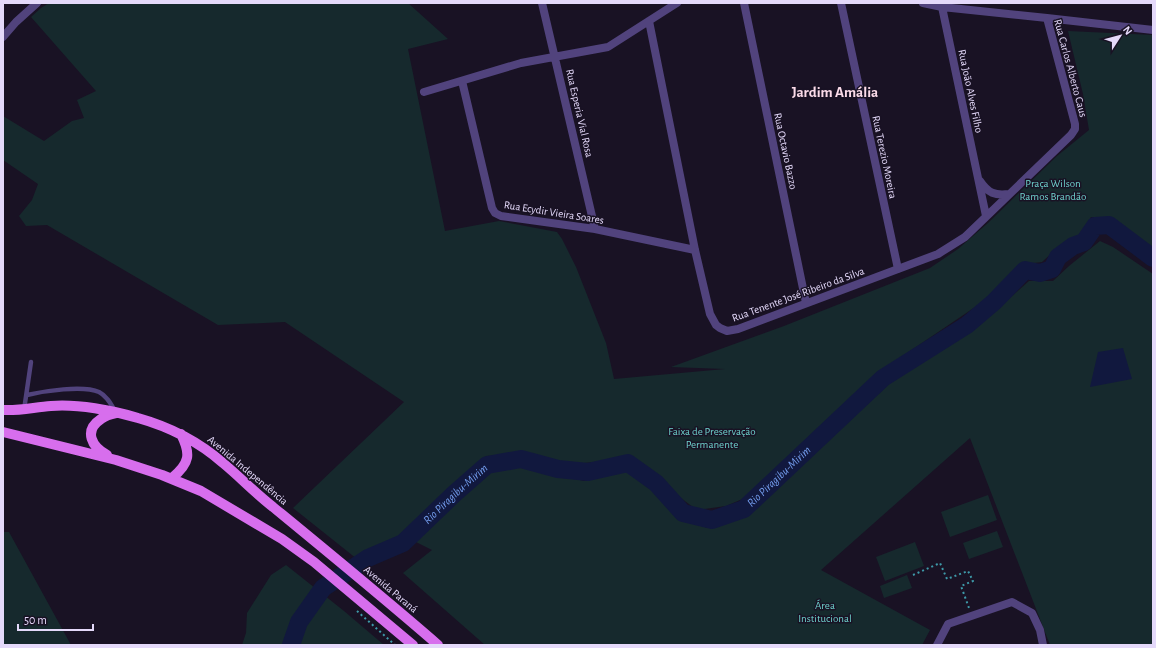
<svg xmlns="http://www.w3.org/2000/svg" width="1156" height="648" font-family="'Alegreya Sans',sans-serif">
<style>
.green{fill:#16292d}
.water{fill:#11183e}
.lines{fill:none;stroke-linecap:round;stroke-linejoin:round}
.river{stroke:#11183e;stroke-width:18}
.path{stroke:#3e9aa9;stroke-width:2;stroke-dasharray:2 3;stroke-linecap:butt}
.service{stroke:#51437d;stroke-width:4.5}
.minor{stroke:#51437d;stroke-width:8}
.primary{stroke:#d76eed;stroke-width:10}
.labels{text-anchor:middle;stroke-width:3;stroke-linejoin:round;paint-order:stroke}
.street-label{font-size:11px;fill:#e4d9fa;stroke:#191224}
.park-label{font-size:11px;fill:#6ed2cd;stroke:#191224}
.water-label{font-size:12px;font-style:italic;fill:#749dee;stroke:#191224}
.district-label{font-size:15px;font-weight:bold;fill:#fbdbe9;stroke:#191224}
</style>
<rect width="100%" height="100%" fill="#191224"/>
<path class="green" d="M49 3H408L448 39 408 49 445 231 499 221 557 232 562 239 576 267 606 343 614 379 725 369 671 367 784 326 930 268 958 249 988 223 1057 156 1089 130 1083 94 1068 31 1153 35V248L1135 234 1115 225 1104 217H1091L1079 239 1054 251 1042 262 1024 264 981 303 885 368 770 474 747 497 726 506 697 510 674 493 632 458 575 464 519 454 486 456 461 478 399 537 357 559 293 508 404 402 285 322 218 325 47 225 26 226 19 216 32 200 38 184 3 160V116L44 141 72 121 84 118 77 100 96 91 31 17 41 8Z
M1100 241 1113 247 1153 274V645H1050L970 438 821 570 930 630 922 645H485L403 573 432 550 412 540 460 495 492 471 521 466 584 481 625 470 652 491 677 519 708 528 736 520 755 509 889 384 981 323 1029 281H1053L1069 266Z
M988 495 997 520 950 537 941 512Z
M997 531 1003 547 969 559 963 543Z
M3 532H9L71 645H3Z
M915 542 924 566 885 581 876 557Z
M286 565 344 611 384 645H242L246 633 247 613 271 575Z
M907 575 912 588 884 598 880 586Z"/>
<path class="water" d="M1123 348 1132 379 1090 387 1098 352Z"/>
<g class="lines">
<path class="river" id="s1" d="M291 645 299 622 323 588 368 558 403 543 454 494 487 465 521 459 558 469 588 472 628 463 656 483 683 513 712 520 744 509 883 378 967 325 994 302 1025 270 1040 273 1052 269 1058 257 1073 246 1084 242 1095 226 1109 225 1153 258"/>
<path class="path" d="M913 575 940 563 947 579 968 571 973 581 961 586 969 608
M357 611 395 645"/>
<path class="service" d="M27 395C44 391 83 385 99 392 107 396 111 404 115 411
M24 410 31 362"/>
<path class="minor" d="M542 3 595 229
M744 3 806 303
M841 3 898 269
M942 7 986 216
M1047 18 1153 30
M649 21 695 250 710 314 716 325 720 328 727 331 738 329 938 254 965 237 1071 135 1075 129V124L1047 18 942 7 923 3
M3 37 16 22 37 3
M462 81 492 208 495 213 501 216 595 229 695 250
M424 92 521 63 608 47 677 3
M980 181C988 193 995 196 1009 194
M937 645 948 624 1012 602 1032 613 1040 630 1043 645"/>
<path class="primary" d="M3 410C20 411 35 407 51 406 78 404 112 410 138 418 170 427 198 441 223 463 240 477 255 493 273 507 329 553 384 598 438 645
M3 432 116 460 162 475 201 491 282 539 314 562 413 645
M107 455C92 447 83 431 101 419 105 416 111 414 116 413
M172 478C190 463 191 454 181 434"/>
</g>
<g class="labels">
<g class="street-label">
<text transform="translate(1071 68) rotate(75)" y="4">Rua Carlos Alberto Caus</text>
<text transform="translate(971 91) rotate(78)" y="4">Rua João Alves Filho</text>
<text transform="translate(580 113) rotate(77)" y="4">Rua Esperia Vial Rosa</text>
<text transform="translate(786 151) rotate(78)" y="4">Rua Octavio Bazzo</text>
<text transform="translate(885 157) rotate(78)" y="4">Rua Terezio Moreira</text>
<text transform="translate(554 212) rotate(9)" y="4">Rua Ecydir Vieira Soares</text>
<text transform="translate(798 294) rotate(-20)" y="4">Rua Tenente José Ribeiro da Silva</text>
<text transform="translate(248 470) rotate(40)" y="4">Avenida Independência</text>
<text transform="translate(391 589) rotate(40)" y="4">Avenida Paraná</text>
</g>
<g class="park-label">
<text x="1053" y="187">Praça Wilson<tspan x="1053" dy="13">Ramos Brandão</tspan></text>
<text x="712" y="435">Faixa de Preservação<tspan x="712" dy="13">Permanente</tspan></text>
<text x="825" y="609">Área<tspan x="825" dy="13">Institucional</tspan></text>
</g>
<g class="water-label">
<text dy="4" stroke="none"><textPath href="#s1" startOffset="603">Rio Piragibu-Mirim</textPath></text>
<text dy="4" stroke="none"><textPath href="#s1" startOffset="230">Rio Piragibu-Mirim</textPath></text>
</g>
<g class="district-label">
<text x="835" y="97">Jardim Amália</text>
</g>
</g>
<rect width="1156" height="648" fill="none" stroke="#e4d9fa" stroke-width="8"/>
<g transform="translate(1120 36) rotate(54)" stroke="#191224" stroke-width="3" paint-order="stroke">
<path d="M0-3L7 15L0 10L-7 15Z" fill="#e4d9fa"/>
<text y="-6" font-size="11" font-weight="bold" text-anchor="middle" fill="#e4d9fa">N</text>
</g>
<path d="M18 624v6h75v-6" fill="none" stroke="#e4d9fa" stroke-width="2"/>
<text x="24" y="624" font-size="12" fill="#e4d9fa" stroke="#191224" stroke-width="3" paint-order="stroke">50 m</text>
</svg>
